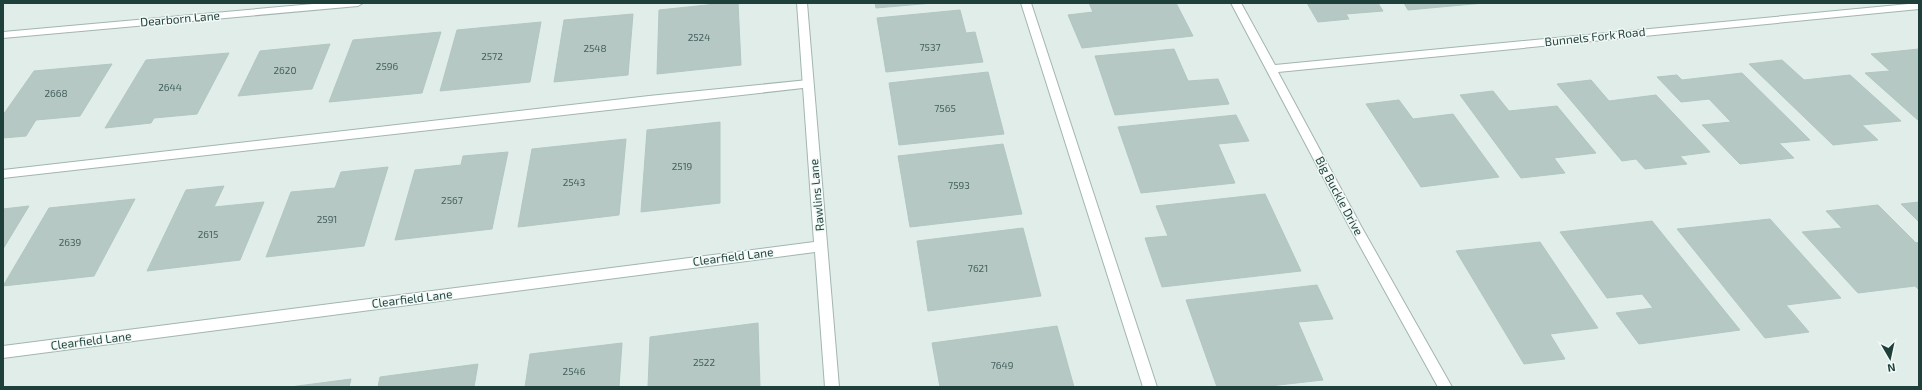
<svg xmlns="http://www.w3.org/2000/svg" width="1922" height="390" font-family="'Exo 2',sans-serif">
<style>
.building{fill:#b5c8c3;stroke:#b2c7c2}
.lines{fill:none;stroke-linecap:round;stroke-linejoin:round}
.service-casing{stroke:#a2b5b1;stroke-width:2}
.minor-casing{stroke:#a2b5b1;stroke-width:2}
.service{fill:#fff;fill-rule:evenodd}
.minor{fill:#fff;fill-rule:evenodd}
.labels{text-anchor:middle;stroke-width:3;stroke-linejoin:round;paint-order:stroke}
.number-label{font-size:10px;fill:#44615d}
.street-label{font-size:12px;fill:#1f3f3b;stroke:#f1f9f6}
</style>
<rect width="100%" height="100%" fill="#e0ede9"/>
<path class="building" d="M726 3H738L741 65 657 74 659 10Z
M875 3H933L876 8Z
M1089 3H1176L1193 36 1082 48 1068 15 1093 12Z
M1307 3H1378L1383 11 1346 14 1349 19 1318 22Z
M1404 3H1484L1408 10Z
M960 10 966 33 975 32 983 62 886 72 877 18Z
M633 14 628 75 554 82 564 20Z
M541 22 530 82 440 91 457 30Z
M441 32 422 93 329 102 353 40Z
M330 44 312 89 238 96 260 51Z
M1174 49 1188 81 1218 79 1229 104 1115 115 1095 56Z
M1919 49V121L1865 73 1890 71 1871 54Z
M229 53 197 114 154 118 151 123 105 128 146 60Z
M1782 60 1804 80 1850 75 1901 121 1862 125 1878 140 1833 145 1749 64Z
M112 64 80 116 36 120 26 136 3 138V115L34 71Z
M988 72 1004 134 899 145 889 83Z
M1742 73 1810 140 1779 143 1794 158 1740 164 1702 125 1731 122 1709 99 1681 102 1657 77 1677 75 1682 80Z
M1591 80 1609 101 1656 95 1710 152 1680 156 1687 164 1645 169 1636 159 1622 161 1557 84Z
M1493 91 1509 111 1557 106 1596 153 1554 158 1565 173 1521 178 1460 95Z
M1399 100 1413 119 1453 114 1499 177 1421 187 1366 104Z
M1236 115 1249 141 1218 144 1235 183 1141 193 1118 127Z
M720 122V203L641 212 647 130Z
M626 139 619 215 518 227 532 149Z
M1003 144 1022 214 910 227 898 156Z
M508 152 492 229 395 240 415 170 461 165 463 156Z
M388 167 364 246 266 257 291 192 335 188 341 172Z
M224 186 214 207 264 202 240 260 147 271 186 190Z
M1265 194 1301 271 1162 287 1145 238 1168 236 1156 206Z
M135 199 94 276 3 286 49 208Z
M1919 202V222L1901 204Z
M1878 205 1916 243 1919 242V290L1915 286 1858 293 1802 232 1842 228 1826 211Z
M29 206 3 249V209Z
M1770 219 1841 298 1786 305 1809 332 1765 338 1677 229Z
M1652 221 1740 330 1639 344 1616 313 1653 308 1642 294 1607 298 1560 232Z
M1023 228 1041 296 928 311 917 241Z
M1540 242 1598 328 1550 334 1565 359 1524 364 1456 251Z
M1317 285 1333 319 1298 322 1323 380 1261 387H1217L1186 300Z
M758 323 760 387H648L650 337Z
M1057 326 1074 387H940L932 343Z
M622 343 619 387H525L530 354Z
M478 364 474 387H378L380 377Z
M351 379 349 387H290Z"/>
<g class="lines">
<g class="service-casing">
<path id="service" d="M1021 3H1031L1157 387H1143Z
M808 80 813 84 812 87 3 178V170L649 96Z"/>
</g>
<g class="minor-casing">
<path id="minor" d="M324 3H363L358 6 3 38V32Z
M797 3H807L839 387H825L815 252 3 358V346L814 242Z
M1231 3H1241L1275 65 1919 3V9L1278 72 1361 226 1452 387H1438L1350 228Z"/>
</g>
<use href="#service" class="service"/>
<use href="#minor" class="minor"/>
</g>
<g class="labels">
<g class="number-label">
<text x="699" y="41">2524</text>
<text x="930" y="51">7537</text>
<text x="595" y="52">2548</text>
<text x="492" y="60">2572</text>
<text x="387" y="70">2596</text>
<text x="285" y="74">2620</text>
<text x="170" y="91">2644</text>
<text x="56" y="97">2668</text>
<text x="945" y="112">7565</text>
<text x="682" y="170">2519</text>
<text x="574" y="186">2543</text>
<text x="959" y="189">7593</text>
<text x="452" y="204">2567</text>
<text x="327" y="223">2591</text>
<text x="208" y="238">2615</text>
<text x="70" y="246">2639</text>
<text x="978" y="272">7621</text>
<text x="704" y="366">2522</text>
<text x="1002" y="369">7649</text>
<text x="574" y="375">2546</text>
</g>
<g class="street-label">
<text transform="translate(180 19) rotate(-5)" y="4">Dearborn Lane</text>
<text transform="translate(1595 37) rotate(-6)" y="4">Bunnels Fork Road</text>
<text transform="translate(817 195) rotate(-95)" y="4">Rawlins Lane</text>
<text transform="translate(1339 196) rotate(62)" y="4">Big Buckle Drive</text>
<text transform="translate(733 257) rotate(-7)" y="4">Clearfield Lane</text>
<text transform="translate(412 299) rotate(-7)" y="4">Clearfield Lane</text>
<text transform="translate(91 341) rotate(-7)" y="4">Clearfield Lane</text>
</g>
</g>
<rect width="1922" height="390" fill="none" stroke="#1f3f3b" stroke-width="8"/>
<g transform="translate(1890 358) rotate(171)" stroke="#f1f9f6" stroke-width="3" paint-order="stroke">
<path d="M0-3L7 15L0 10L-7 15Z" fill="#1f3f3b"/>
<text y="-6" font-size="11" font-weight="bold" text-anchor="middle" fill="#1f3f3b">N</text>
</g>
</svg>
